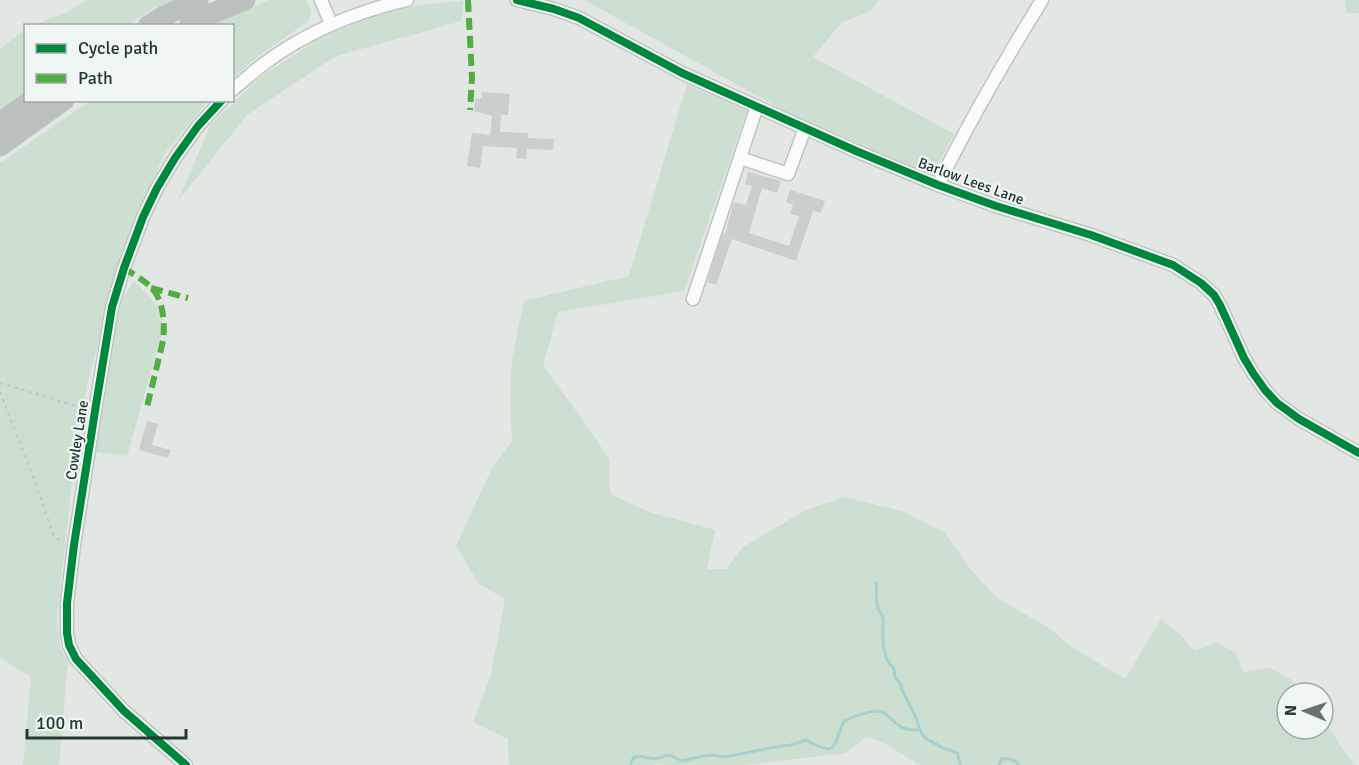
<svg xmlns="http://www.w3.org/2000/svg" width="1359" height="765" font-family="Signika,sans-serif">
<style>
.green{fill:#cddfd0}
.lines{fill:none;stroke-linecap:round;stroke-linejoin:round}
.stream{stroke:#a7d0d1;stroke-width:3}
.building{fill:#cacecc}
.minor-casing{stroke:#bfc4c1;stroke-width:15}
.highway-casing{stroke:#bcc3c0;stroke-width:21}
.path{stroke:#c0c7c5;stroke-width:2;stroke-dasharray:3 4.5;stroke-linecap:butt}
.minor{stroke:#fbfbfb;stroke-width:12}
.highway{stroke:#bac0be;stroke-width:18}
.quiet{stroke:#53ac45;stroke-width:6;stroke-dasharray:12 6;stroke-linecap:butt}
.cycleway-casing{stroke:#f0f6f3;stroke-width:11}
.cycleway{stroke:#00873e;stroke-width:8}
.labels{text-anchor:middle;stroke-width:4.5;stroke-linejoin:round;paint-order:stroke}
.street-label{font-size:15px;fill:#233830;stroke:#f0f6f3}
</style>
<rect width="100%" height="100%" fill="#e2e7e4"/>
<path class="green" d="M87 0H174L152 9 128 25H34L67 12Z
M269 0H307L311 12 309 21 260 55 233 78 232 26H207Z
M584 0H880L869 12 842 22 813 57 954 134 933 175 794 116Z
M1344 0H1359V13H1346V2Z
M463 1 462 21 336 56 247 115 178 201 211 124 263 75 317 40 367 18 418 5Z
M25 29V94L0 113V49Z
M687 84 747 111 684 291 558 312 543 366 588 427 609 459 610 494 649 512 715 530 707 569H726L743 547 804 511 843 497 902 511 944 532 971 570 997 598 1049 628 1072 647 1125 679 1161 619 1181 635 1194 651 1216 642 1236 653 1243 672 1270 668 1292 680 1303 693H1287V729H1323V716L1341 747 1355 765H920L884 743 866 737 846 753 744 765H665L655 763 654 765H509L508 739 473 722 491 675 505 599 479 584 456 546 492 468 512 441 510 399 512 358 524 301 629 276Z
M90 101H208L164 154 118 265 87 385 74 464 57 619 60 647 68 660 59 765H23L31 677 0 658V163Z
M134 281 157 305 164 326 127 456 96 452 117 307Z"/>
<g class="lines">
<path class="stream" d="M876 583 877 606 883 618V645L887 660 894 669 895 677 900 683 902 690 916 718 920 730
M630 765 634 757C647 754 653 764 666 755L672 756 682 761 703 756 713 755 724 757 775 747 791 745 806 740C837 757 832 749 844 721 853 717 872 709 882 712 888 714 892 721 897 724 903 730 911 730 920 730 924 738 926 739 934 743 937 744 940 747 943 748 948 750 952 750 957 753L961 765
M999 765 1002 759C1009 758 1015 759 1019 765"/>
</g>
<path class="building" d="M482 92 510 94 508 115H501L500 132 528 133V138L554 139 553 150 527 149 526 159 516 158 517 148 483 146 480 168 467 166 472 133 490 135 492 116 474 111 475 99 482 98Z
M748 172 781 181 777 193 762 188 749 233 789 246 799 216 790 214 793 205 786 202 790 190 825 201 821 213 813 211 796 261 732 239 716 285 707 282 723 233 725 234 734 202 746 205 752 186 745 184Z
M147 421 158 424 152 445 171 450 168 458 139 450Z"/>
<g class="lines">
<g class="minor-casing">
<path id="minor" d="M321 0 331 24
M517 0 554 9 579 18 682 73 856 151 938 185 996 206 1091 235 1173 265 1201 283 1214 295 1220 305 1244 358 1253 373 1265 390 1277 403 1299 419 1359 453
M232 90C242 82 251 74 261 66 304 33 355 12 407 0
M740 158 788 174 805 128
M938 185C969 122 1005 60 1042 0
M693 299 757 106
M186 765 124 711 76 659 69 645 67 633V603L74 545 95 411 112 307 124 268 143 217 157 188 175 158 198 126 222 100"/>
</g>
<g class="highway-casing">
<path id="highway" d="M148 26 164 16 198 0
M189 26 206 16 245 0
M0 123 32 100
M0 146 64 100"/>
</g>
<path class="path" d="M0 383 83 408
M0 392 35 482 53 534 62 543"/>
<use href="#minor" class="minor"/>
<use href="#highway" class="highway"/>
<path class="quiet" d="M468 0 472 78 470 110
M124 268C134 275 148 282 155 292 164 306 165 325 163 341L147 407
M151 288 188 298"/>
<g class="cycleway-casing">
<path id="cycleway" d="M517 0 554 9 579 18 682 73 856 151 938 185 996 206 1091 235 1173 265 1201 283 1214 295 1220 305 1244 358 1253 373 1265 390 1277 403 1299 419 1359 453
M186 765 124 711 76 659 69 645 67 633V603L74 545 95 411 112 307 124 268 143 217 157 188 175 158 198 126 222 100"/>
</g>
<use href="#cycleway" class="cycleway"/>
</g>
<g class="labels">
<g class="street-label">
<text transform="translate(971 181) rotate(20)" y="5">Barlow Lees Lane</text>
<text transform="translate(77 440) rotate(-81)" y="5">Cowley Lane</text>
</g>
</g>
<rect x="24" y="24" width="210" height="78" fill="#f0f6f3" stroke="#9eaaa5" stroke-width="1.5"/>
<rect x="36" y="44" width="30" height="9" fill="#00873e" stroke="#9eaaa5" stroke-width="1.5"/>
<text x="78" y="54" font-size="18" fill="#233830">Cycle path</text>
<rect x="36" y="74" width="30" height="9" fill="#53ac45" stroke="#9eaaa5" stroke-width="1.5"/>
<text x="78" y="84" font-size="18" fill="#233830">Path</text>
<g transform="translate(1305 711) rotate(272)"><circle r="28" fill="#f0f6f3" stroke="#9eaaa5" stroke-width="1.5"/>
<path d="M0-4.5L10 22L0 15L-10 22Z" fill="#66756f"/>
<text y="-9" font-size="16" font-weight="bold" text-anchor="middle" fill="#233830">N</text>
</g>
<path d="M27 729v9h159v-9" fill="none" stroke="#233830" stroke-width="3"/>
<text x="36" y="729" font-size="18" fill="#233830" stroke="#f0f6f3" stroke-width="4.5" paint-order="stroke">100 m</text>
</svg>
